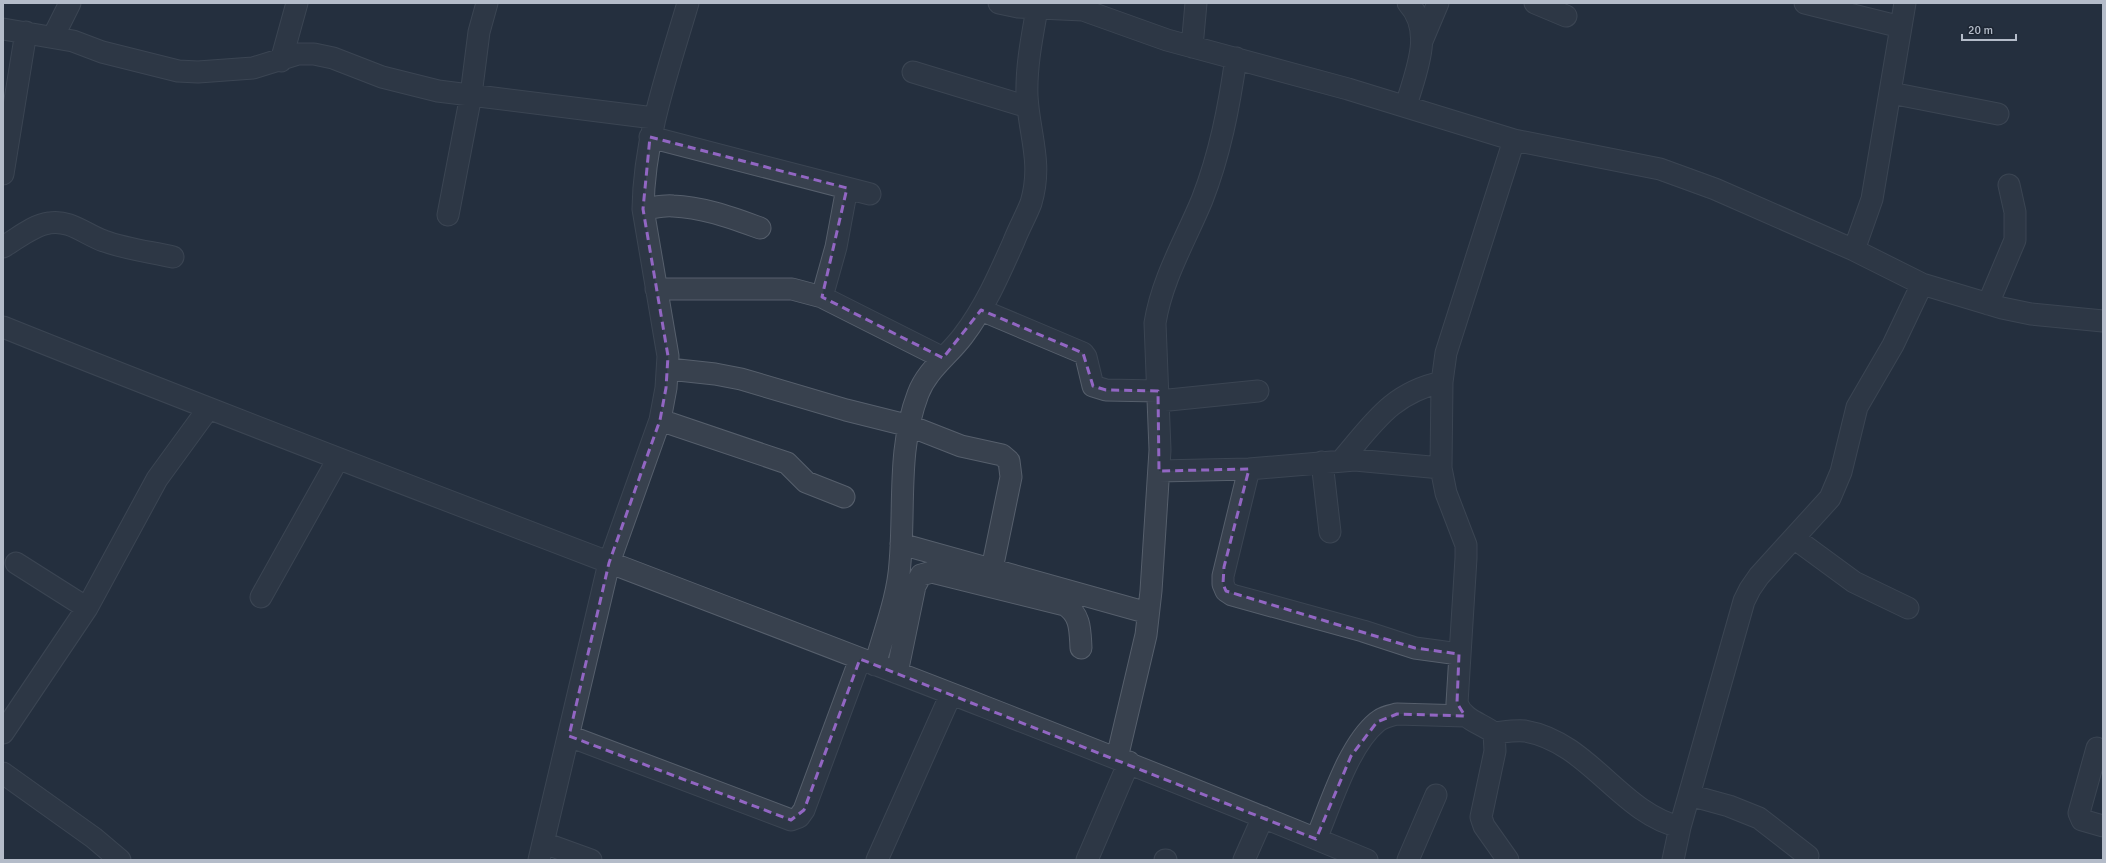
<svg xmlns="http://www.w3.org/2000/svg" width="2106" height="863" font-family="Signika,sans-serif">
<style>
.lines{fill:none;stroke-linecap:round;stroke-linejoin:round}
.minor-casing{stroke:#565f6c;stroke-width:23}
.minor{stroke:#38414e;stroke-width:21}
.marked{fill:none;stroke:#9266c3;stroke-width:3;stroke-dasharray:8 5;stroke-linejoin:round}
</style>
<rect width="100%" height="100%" fill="#242f3e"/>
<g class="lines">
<g class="minor-casing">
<path id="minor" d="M999 3 1018 7 1083 10 1167 40 1348 89 1514 140 1660 169 1715 189 1854 250 1922 284 2002 308 2031 314 2103 321
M1535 3 1566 16
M1805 3 1901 27
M3 29 73 41 102 52 178 71 198 72 253 68 298 54H314L333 58 382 77 438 91 654 118
M53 37 70 3
M1422 41 1438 3
M1192 47 1196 3
M281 61 297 3
M913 72 1028 107
M1891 93 1998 114
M1406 106C1415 73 1435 32 1408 3
M650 137 870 194
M3 174 26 32
M643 209C653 208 663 205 673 206 703 207 732 218 760 228
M448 215 471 95 479 32 487 3
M3 247C17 239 33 225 49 223 70 219 86 235 104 241 126 249 151 252 173 257
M1854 250 1872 199 1905 3
M656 289H792L822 297 943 358
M822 297 836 247 847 188
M1988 304 2015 240V212L2009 185
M981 310 1083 353 1086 357 1093 386 1106 390 1158 391
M3 327C456 509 916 673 1367 860
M669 369 715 374 741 379 846 410 910 426 961 446 1002 455 1009 461 1011 477 992 569
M1159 401 1258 391
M660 420 787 463 806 482 844 497
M1341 461C1373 424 1391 393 1442 382
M1322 462 1330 532
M1249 469 1223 576V584L1226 591 1232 595 1363 631 1415 648 1459 654
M1159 471 1249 469 1355 460 1441 468
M1794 538 1854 582 1908 608
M901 544 1148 613
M16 563 87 608
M261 597 338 459
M875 665C884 632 898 597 900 563 905 506 897 449 918 394 927 370 948 356 963 336 985 307 999 275 1014 241 1019 228 1026 216 1031 203 1043 163 1029 134 1027 96 1026 67 1032 37 1037 9
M897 673 915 586 921 575 932 572 1065 605C1081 615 1080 631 1081 648
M3 733 87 608 157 479 208 409
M1494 733C1504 732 1515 730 1525 731 1589 742 1620 813 1680 827
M569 736 791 820 799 817 804 810 860 659
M2097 748 2079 813 2082 820 2103 826
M1117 758 1146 635 1151 591 1160 450 1155 323C1162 279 1185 241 1202 200 1220 154 1229 107 1236 58
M3 773 94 838 120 860
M1689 795 1729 806 1759 818 1808 856
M1316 839C1331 804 1348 746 1377 722 1383 717 1389 716 1397 714L1465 716
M544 843 591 860
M539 860 609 563 660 420 666 388 668 356 643 209C644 137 668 71 688 3
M877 860 951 694
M1087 860 1129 762
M1165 860H1166
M1244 860 1263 817
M1408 860 1436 795
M1508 860 1484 826 1481 817 1495 751 1494 733C1481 723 1463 720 1457 703L1466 558V545L1446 493 1441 468 1442 382 1446 353 1514 140
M1673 860 1680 827 1744 601 1750 589 1759 576 1830 498 1841 472 1857 407 1893 345 1922 284"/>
</g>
<use href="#minor" class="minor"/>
</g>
<path d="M0 0H2106V863H0ZM650 137 847 188 822 297 943 358 981 310 1083 353 1093 386 1106 390 1158 391 1159 471 1249 469 1224 567 1223 584 1226 591 1415 648 1459 654 1457 703 1465 716 1397 714 1377 722 1351 756 1316 839 860 659 804 810 791 820 569 736 609 563 660 420 666 388 668 356 643 209Z" fill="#242f3e" fill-opacity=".55" fill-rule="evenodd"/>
<path class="marked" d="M650 137 847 188 822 297 943 358 981 310 1083 353 1093 386 1106 390 1158 391 1159 471 1249 469 1224 567 1223 584 1226 591 1415 648 1459 654 1457 703 1465 716 1397 714 1377 722 1351 756 1316 839 860 659 804 810 791 820 569 736 609 563 660 420 666 388 668 356 643 209Z"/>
<rect width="2106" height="863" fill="none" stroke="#b4bcc9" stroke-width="8"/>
<path d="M1962 34v6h54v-6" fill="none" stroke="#b4bcc9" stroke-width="2"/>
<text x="1968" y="34" font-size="12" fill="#b4bcc9" stroke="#1d2633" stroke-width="3" paint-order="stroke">20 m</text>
</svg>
